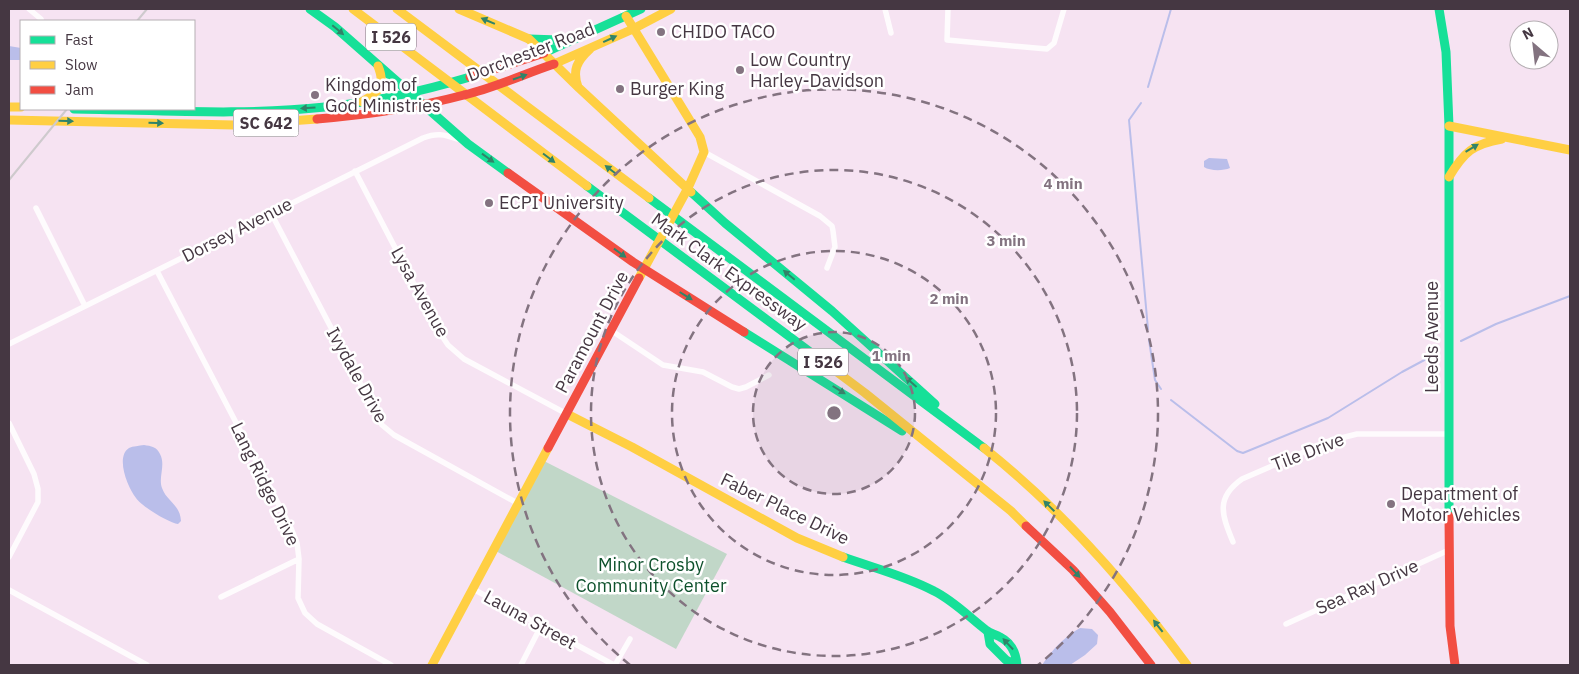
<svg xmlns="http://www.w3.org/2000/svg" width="1579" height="674" font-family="'IBM Plex Sans',sans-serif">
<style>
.green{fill:#c1d7c8}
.water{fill:#babeea}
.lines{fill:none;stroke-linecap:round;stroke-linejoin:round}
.stream{stroke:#babeea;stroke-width:2}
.street{stroke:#fefbfd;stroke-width:5.5}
.fast{stroke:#16e098;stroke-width:9}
.slow{stroke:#ffcf43;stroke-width:9}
.jam{stroke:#f24e42;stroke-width:9}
.rail{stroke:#cecacd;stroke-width:2}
.oneway{fill:#308369}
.ring{fill:none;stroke:#837380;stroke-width:2.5;stroke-dasharray:9 6}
.poi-dot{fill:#837380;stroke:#fff;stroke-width:2}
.labels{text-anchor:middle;stroke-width:5;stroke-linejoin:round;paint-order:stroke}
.shield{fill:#fff;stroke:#7d737b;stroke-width:1}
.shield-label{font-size:16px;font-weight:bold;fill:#453742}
.poi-label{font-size:18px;fill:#453742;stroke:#fff;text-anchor:start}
.street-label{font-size:18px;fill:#453742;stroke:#fff}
.park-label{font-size:18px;fill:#0e512c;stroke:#fff}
.centre{fill:#837380;stroke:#fff;stroke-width:2.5}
.ring-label{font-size:15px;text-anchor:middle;font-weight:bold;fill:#837380;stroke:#fff;stroke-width:5;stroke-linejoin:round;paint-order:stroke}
</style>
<rect width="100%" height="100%" fill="#f6e3f2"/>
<path class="green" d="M542 460 727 554 676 649 494 550Z"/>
<path class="water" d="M9 46 21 48V60H9Z
M1209 158 1227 159 1230 168C1223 171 1210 171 1204 167V161Z
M144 445C151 446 157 447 160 454 166 465 158 477 162 488 167 502 180 504 181 521L178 524C169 523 141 506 136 498 128 488 115 457 129 448 133 446 139 446 144 445Z
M1080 628 1092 629 1098 635 1097 644 1085 655 1070 665H1042C1052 650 1064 637 1080 628Z"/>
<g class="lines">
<path class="stream" d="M1148 87 1171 9
M1141 103 1129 120 1148 329
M1149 340 1155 380 1161 389
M1461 341 1496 324 1570 296
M1171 400 1237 451 1243 453 1328 418 1402 372 1430 357 1438 355"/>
<path class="street" d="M29 9 41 19
M622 9 626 16
M885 9 891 33
M948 9 947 40 1047 49 1054 43 1064 9
M704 152 820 216 832 226 833 231 835 247 827 268
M355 171 438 330 448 345 464 359 567 414
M36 208 85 306
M271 213 382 425 394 435 519 504
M157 271 291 528 297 543 299 559 298 598 305 613 317 624 391 665
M612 331 663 365 703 372 732 387 739 389 746 387 769 375
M9 344 423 138C436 133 444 134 457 139
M9 423 34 474 38 489V502L9 557
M1233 542C1222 515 1215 498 1242 479L1329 441 1357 434H1448
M473 589 614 665
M9 590 147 665
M221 597 299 559
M1286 624 1449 550
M521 665 541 626
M615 665 630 639"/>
<path class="fast" d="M310 9 335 27 468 144 508 173
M1439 9 1446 52 1449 126V516
M529 39 559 40 579 37
M544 53 641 9
M74 109C157 110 242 116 325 107 374 102 423 91 470 77
M587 186 825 363
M691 192 725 223 832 311 935 404
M649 198 984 448
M744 332 902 431
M843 557C874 568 906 576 934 591 954 601 969 617 986 630 990 634 996 634 1000 637 1012 643 1016 653 1017 665
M988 632 990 644 1006 660 1017 665"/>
<path class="slow" d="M353 9 587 186
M397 9 649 198
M459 9 529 39 579 88 691 192
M626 16 700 137 704 152 688 188 639 278
M554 64 633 29 671 9
M578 87C572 70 577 61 590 49
M362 102C379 92 386 86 378 66
M9 107H21
M9 120 234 125 317 119
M1449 126 1570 150
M1449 177C1464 152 1473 144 1502 139
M825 363 865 393 1011 511 1026 526
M567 414 632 447 797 538 843 557
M984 448C1062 510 1128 585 1187 665
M432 665 548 448"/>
<path class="jam" d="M470 77 544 53
M317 119C367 115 415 108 464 95 494 88 524 74 554 64
M508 173 633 262 744 332
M548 448 639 278
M1449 516 1450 626 1455 665
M1026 526 1073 570 1110 612 1151 665"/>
<path class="rail" d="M137 21 147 9
M9 180 67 109"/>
</g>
<defs><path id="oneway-solid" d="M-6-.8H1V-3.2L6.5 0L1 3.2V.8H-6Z" transform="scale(1.25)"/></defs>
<g class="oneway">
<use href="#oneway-solid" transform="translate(488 21) rotate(-157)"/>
<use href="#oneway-solid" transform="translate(338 30) rotate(40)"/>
<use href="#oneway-solid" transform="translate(610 39) rotate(-25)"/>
<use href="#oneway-solid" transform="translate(520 77) rotate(-19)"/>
<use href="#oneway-solid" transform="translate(308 108) rotate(177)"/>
<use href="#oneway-solid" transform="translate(66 121) rotate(1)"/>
<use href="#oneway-solid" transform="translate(156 123) rotate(2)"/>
<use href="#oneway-solid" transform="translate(1472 148) rotate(-31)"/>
<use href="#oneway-solid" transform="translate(488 158) rotate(36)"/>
<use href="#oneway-solid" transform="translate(549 158) rotate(37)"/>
<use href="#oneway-solid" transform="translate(611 170) rotate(-143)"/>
<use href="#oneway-solid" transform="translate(620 253) rotate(36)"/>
<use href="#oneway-solid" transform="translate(789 275) rotate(-140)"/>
<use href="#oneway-solid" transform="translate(686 296) rotate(32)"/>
<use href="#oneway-solid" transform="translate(911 382) rotate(-138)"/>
<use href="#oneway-solid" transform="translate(839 390) rotate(32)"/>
<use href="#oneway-solid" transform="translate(1049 506) rotate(-136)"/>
<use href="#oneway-solid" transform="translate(1075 572) rotate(47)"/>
<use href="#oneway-solid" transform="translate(1158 626) rotate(-128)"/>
<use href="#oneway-solid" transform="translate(1008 644) rotate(-133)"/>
</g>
<circle cx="834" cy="413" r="81" fill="#837380" fill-opacity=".12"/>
<g class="ring">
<circle cx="834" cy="413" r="81"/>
<circle cx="834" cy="413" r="162"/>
<circle cx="834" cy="413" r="243"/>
<path d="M630 665A324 324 0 1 1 1038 665"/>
</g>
<g class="poi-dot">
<circle cx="661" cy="32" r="5"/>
<circle cx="740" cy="70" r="5"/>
<circle cx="620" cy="89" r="5"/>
<circle cx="315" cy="95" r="5"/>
<circle cx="489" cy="203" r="5"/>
<circle cx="1391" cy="504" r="5"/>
</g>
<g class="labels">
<g class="shield">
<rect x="366" y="23.5" width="50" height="27" rx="4"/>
<rect x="233.5" y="109.5" width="65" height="27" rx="4"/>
<rect x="798" y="348.5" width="50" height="27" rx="4"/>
</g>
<g class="shield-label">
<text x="391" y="43">I 526</text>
<text x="266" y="129">SC 642</text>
<text x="823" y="368">I 526</text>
</g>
<g class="poi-label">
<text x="671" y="38">CHIDO TACO</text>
<text x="750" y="66">Low Country<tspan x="750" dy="21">Harley-Davidson</tspan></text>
<text x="325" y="91">Kingdom of<tspan x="325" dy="21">God Ministries</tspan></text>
<text x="630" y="95">Burger King</text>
<text x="499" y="209">ECPI University</text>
<text x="1401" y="500">Department of<tspan x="1401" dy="21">Motor Vehicles</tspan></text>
</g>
<g class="street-label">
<text transform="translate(531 52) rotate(-21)" y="6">Dorchester Road</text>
<text transform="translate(237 230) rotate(-27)" y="6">Dorsey Avenue</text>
<text transform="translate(729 272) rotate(36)" y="6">Mark Clark Expressway</text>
<text transform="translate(420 292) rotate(61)" y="6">Lysa Avenue</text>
<text transform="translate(592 332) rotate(-62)" y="6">Paramount Drive</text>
<text transform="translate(1432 337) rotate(-90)" y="6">Leeds Avenue</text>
<text transform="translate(357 375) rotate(61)" y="6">Ivydale Drive</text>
<text transform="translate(1308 452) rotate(-21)" y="6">Tile Drive</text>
<text transform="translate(265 484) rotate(64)" y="6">Lang Ridge Drive</text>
<text transform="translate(785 509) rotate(26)" y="6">Faber Place Drive</text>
<text transform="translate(1367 587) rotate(-24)" y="6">Sea Ray Drive</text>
<text transform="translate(530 620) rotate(29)" y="6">Launa Street</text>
</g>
<g class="park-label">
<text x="651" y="571">Minor Crosby<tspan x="651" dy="21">Community Center</tspan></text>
</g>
</g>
<circle cx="834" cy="413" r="8" class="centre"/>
<g class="ring-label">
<text x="1063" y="189">4 min</text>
<text x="1006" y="246">3 min</text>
<text x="949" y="304">2 min</text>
<text x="891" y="361">1 min</text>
</g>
<rect width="1579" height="674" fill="none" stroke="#453742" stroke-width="20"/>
<rect x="20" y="20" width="175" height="90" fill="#ffffff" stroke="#b5afb3"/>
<rect x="30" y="36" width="25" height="8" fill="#16e098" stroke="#b5afb3"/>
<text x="65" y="45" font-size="15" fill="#453742">Fast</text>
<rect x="30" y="61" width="25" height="8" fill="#ffcf43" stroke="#b5afb3"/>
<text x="65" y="70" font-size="15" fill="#453742">Slow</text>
<rect x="30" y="86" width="25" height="8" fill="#f24e42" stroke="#b5afb3"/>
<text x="65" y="95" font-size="15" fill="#453742">Jam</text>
<g transform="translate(1534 45) rotate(332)"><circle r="24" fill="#ffffff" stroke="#b5afb3"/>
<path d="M0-4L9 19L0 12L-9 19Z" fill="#837380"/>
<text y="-8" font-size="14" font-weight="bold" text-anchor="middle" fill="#453742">N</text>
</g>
</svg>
